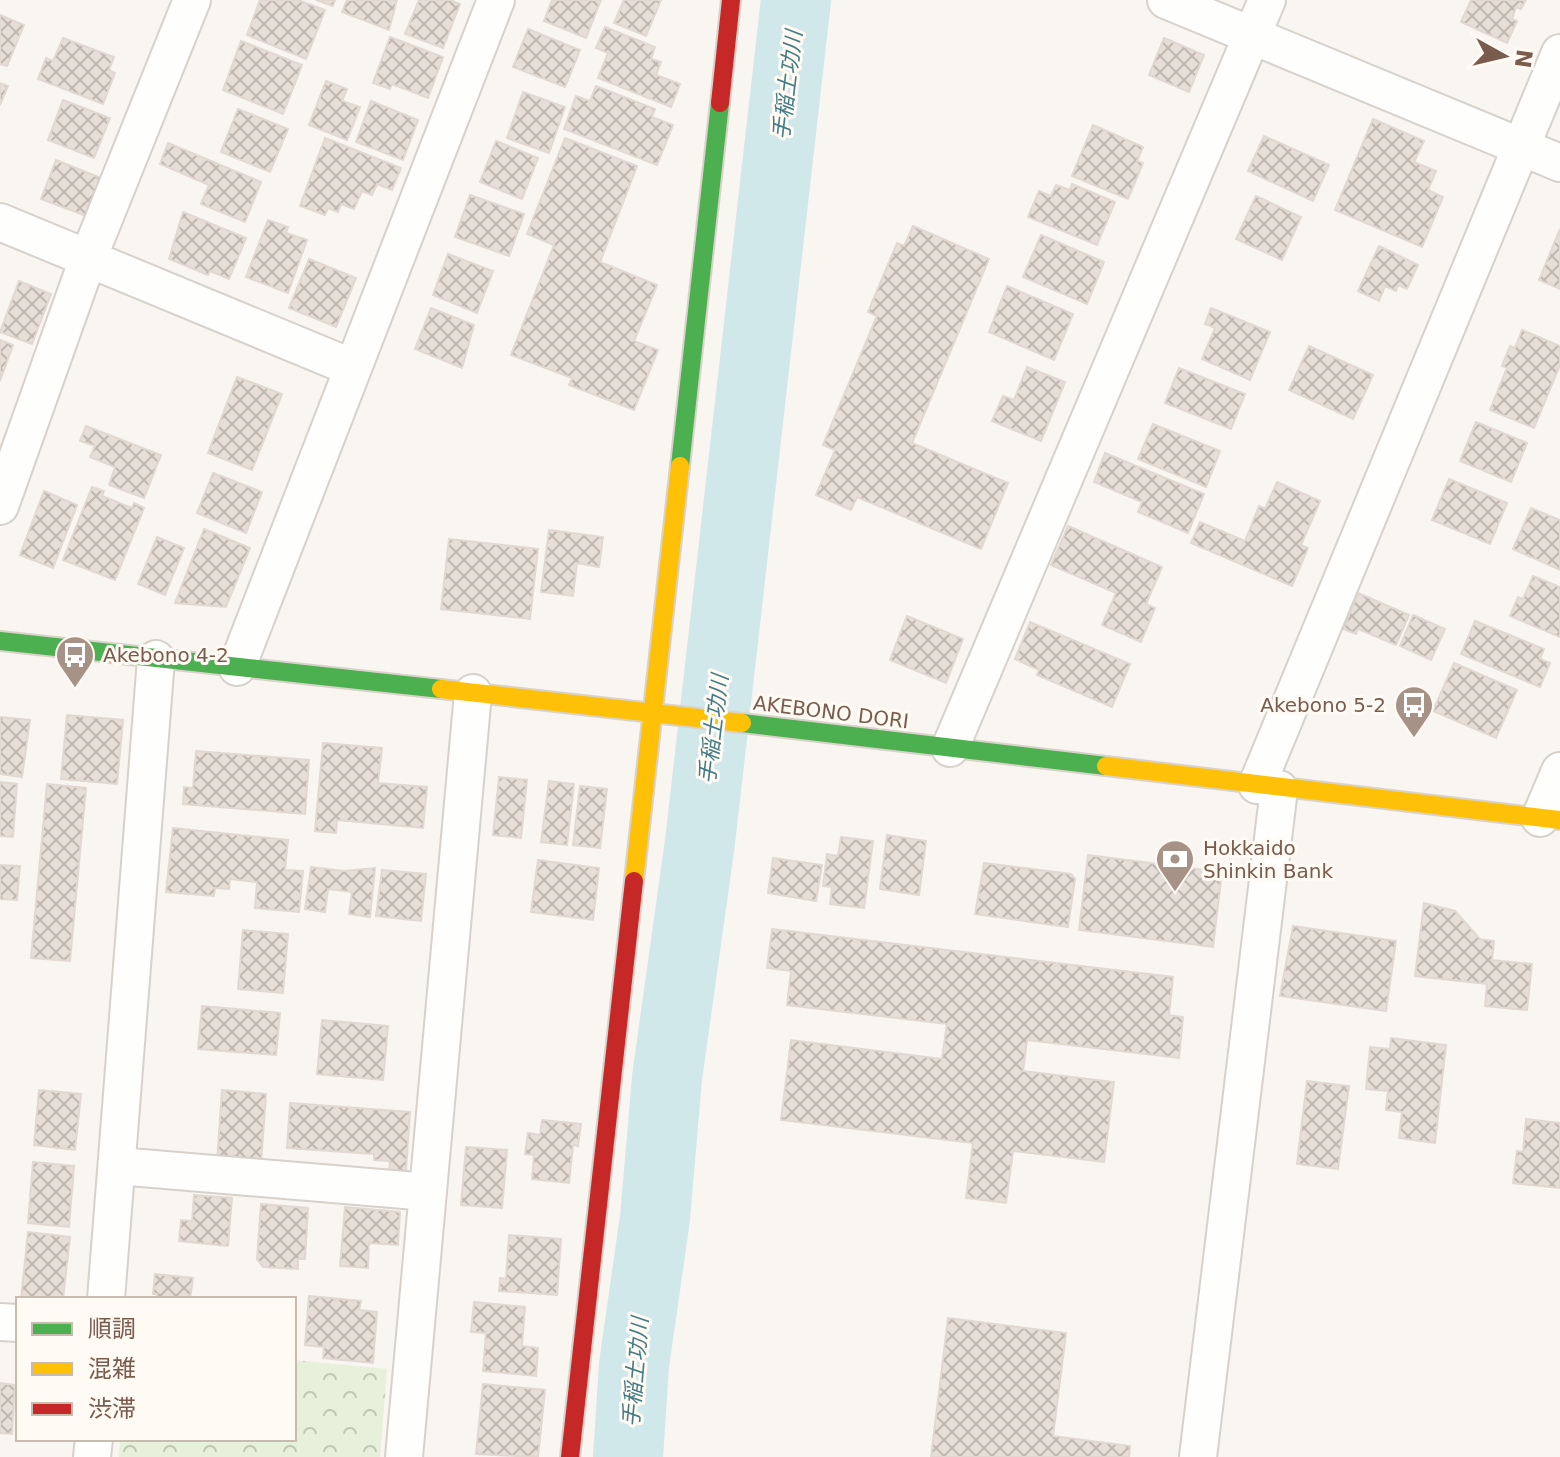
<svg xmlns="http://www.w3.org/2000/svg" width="1560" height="1457" font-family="'DejaVu Sans','Noto Sans JP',sans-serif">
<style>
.park{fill:url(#park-crowns)}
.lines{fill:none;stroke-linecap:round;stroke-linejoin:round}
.river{stroke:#d0e8ea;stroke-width:70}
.building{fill:url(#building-cross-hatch);stroke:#e2d8d2;stroke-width:2}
.street-casing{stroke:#d7d1cb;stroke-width:40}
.fast-casing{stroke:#d9d2cb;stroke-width:22}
.slow-casing{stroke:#d9d2cb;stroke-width:22}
.jam-casing{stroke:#d9d2cb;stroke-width:22}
.street{stroke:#fefefd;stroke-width:36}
.fast{stroke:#4caf50;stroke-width:18}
.slow{stroke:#ffc107;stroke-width:18}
.jam{stroke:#c62828;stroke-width:18}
.labels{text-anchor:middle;stroke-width:6;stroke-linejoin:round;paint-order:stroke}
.poi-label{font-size:20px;fill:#7a5c4d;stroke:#fffaf3;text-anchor:start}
.street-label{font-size:20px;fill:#7a5c4d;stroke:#fffaf3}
.water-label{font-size:22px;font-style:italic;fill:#437c86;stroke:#fffaf3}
</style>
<defs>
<pattern id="park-crowns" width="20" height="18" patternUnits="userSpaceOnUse" patternTransform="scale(2)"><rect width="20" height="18" fill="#e7f0db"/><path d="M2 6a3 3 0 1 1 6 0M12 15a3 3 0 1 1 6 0" fill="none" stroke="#c0c6b4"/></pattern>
<pattern id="building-cross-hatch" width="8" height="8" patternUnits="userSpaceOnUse" patternTransform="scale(2)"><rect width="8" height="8" fill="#e6ded7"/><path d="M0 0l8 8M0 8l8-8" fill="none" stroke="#bfb7b1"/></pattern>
</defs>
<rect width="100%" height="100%" fill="#f9f5f0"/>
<path class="park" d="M294 1360 387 1369 380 1457H119L120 1439H294Z"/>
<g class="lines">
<path class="river" d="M628 1457 634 1365 655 1218 667 1078 700 842 796 0"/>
</g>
<path class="building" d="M260 0H298L325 10 306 59 247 35Z
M316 0H335L333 6Z
M347 0H397L389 30 342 12Z
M419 0H450L460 4 443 48 405 34Z
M552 0H601L586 38 544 21Z
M624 0H661L646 36 614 23Z
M1471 0H1526L1521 9 1516 7 1512 19 1517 21 1507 43 1461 22Z
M0 15 24 25 7 66 0 64Z
M605 27 655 47 651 59 661 62 656 75 680 84 671 107 598 78 608 53 596 48Z
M528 29 580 50 565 87 513 67Z
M390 37 443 57 428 98 392 84 390 89 373 83Z
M63 38 114 57 109 70 115 73 103 104 38 79 46 58 53 61Z
M1164 38 1204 55 1189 92 1149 75Z
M241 41 302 65 283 114 223 90Z
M326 81 347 89 342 101 360 107 347 140 309 125Z
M0 83 8 86 0 105Z
M596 86 655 109 652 117 673 125 657 165 564 129 576 96 590 101Z
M523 92 565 107 549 153 507 138Z
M63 100 110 118 94 158 48 140Z
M371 101 418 120 403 160 356 142Z
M238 109 288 129 270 172 221 152Z
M1373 119 1424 141 1414 162 1436 171 1428 190 1443 197 1422 247 1335 210Z
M1093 125 1143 147 1137 161 1143 163 1128 199 1072 176Z
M1264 136 1329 165 1313 201 1248 171Z
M325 138 401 168 392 190 377 184 372 195 362 191 354 209 341 204 338 212 328 208 325 215 300 206Z
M565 138 637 166 600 262 657 285 634 341 658 350 634 410 569 385 572 378 511 355 554 245 527 234Z
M496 141 538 158 522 199 480 182Z
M168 143 261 182 245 222 201 204 209 185 160 164Z
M56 160 101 178 86 216 41 199Z
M1072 184 1115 202 1097 245 1028 217 1039 191 1051 196 1056 185 1070 190Z
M470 195 524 214 509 256 455 237Z
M1256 196 1301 217 1282 260 1236 239Z
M183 212 246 238 229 279 210 271 208 275 169 259Z
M268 220 288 227 286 233 307 240 288 293 246 277Z
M913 226 989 259 912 443 1008 483 981 549 857 497 851 510 816 495 835 450 823 445 877 316 868 312 897 243 904 246Z
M1560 229V289L1539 280Z
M1041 235 1104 262 1087 304 1023 277Z
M1379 246 1418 265 1407 289 1398 285 1396 291 1385 286 1379 301 1358 291Z
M448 254 493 271 477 313 433 295Z
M309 259 356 278 336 327 289 308Z
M19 281 51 294 32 344 0 332Z
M1007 286 1073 314 1054 360 989 332Z
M431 308 474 325 462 368 415 349Z
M1211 308 1270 332 1250 380 1202 359 1215 328 1205 324Z
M1522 330 1560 346V365L1534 428 1490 410 1507 368 1502 366 1510 346 1515 348Z
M0 340 13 345 0 381Z
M1309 346 1373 375 1353 419 1289 390Z
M1027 367 1065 382 1041 441 992 421 1003 396 1014 400Z
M1179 368 1245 394 1231 429 1165 403Z
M237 377 282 394 252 470 208 453Z
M1476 422 1527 443 1511 482 1460 461Z
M1153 424 1220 451 1206 487 1138 459Z
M86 426 161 455 144 498 109 485 115 467 90 457 95 446 80 441Z
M1105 453 1204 494 1188 533 1138 512 1142 502 1094 482Z
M213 473 262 492 246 533 197 513Z
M1449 479 1507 503 1490 544 1432 520Z
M1277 482 1320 501 1301 545 1308 548 1292 586 1191 543 1200 522 1245 541 1259 506 1265 509Z
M92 487 104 491 102 496 132 508 134 503 144 508 115 580 63 560Z
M44 491 77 505 53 568 20 555Z
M1531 508 1560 520V570L1513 549Z
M1068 526 1162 567 1146 604 1155 608 1141 642 1102 625 1116 593 1051 565Z
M204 529 250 548 226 607 175 603Z
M549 530 603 537 599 567 577 563 573 596 541 592Z
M157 537 184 548 165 595 138 584Z
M449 539 538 549 530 619 441 609Z
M1533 576 1560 587V637L1510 616 1518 597 1523 599Z
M1358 593 1409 615 1396 645 1358 629 1356 634 1343 629Z
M1413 615 1445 629 1431 660 1400 646Z
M907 616 963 639 946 683 890 660Z
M1475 621 1544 649 1540 659 1550 663 1540 687 1461 654Z
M1030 622 1130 664 1112 707 1037 675 1039 670 1015 659Z
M1454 663 1517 690 1496 738 1433 711Z
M67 715 123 720 117 784 61 779Z
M0 717 30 720 22 777 0 774Z
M323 743 382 748 378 783 427 787 423 828 337 820 336 833 315 831Z
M196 751 309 760 305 814 183 804 184 787 193 788Z
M499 777 527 780 521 838 493 835Z
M549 781 574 784 567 845 541 842Z
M0 782 17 784 13 837 0 836Z
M47 784 86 788 70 961 31 958Z
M580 786 607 789 600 848 573 845Z
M173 828 288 840 285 870 303 871 299 912 255 908 257 882 230 879 229 889 215 888 214 896 166 892Z
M887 835 926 841 919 895 880 889Z
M841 837 873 841 864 908 830 904 832 887 823 886 827 854 838 856Z
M1088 855 1222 872 1213 947 1079 930Z
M773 858 822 865 816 901 768 893Z
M538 860 599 868 593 920 531 912Z
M984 863 1071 874 1075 879 1068 927 975 914Z
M0 865 20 866 17 900 0 899Z
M311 867 344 871 375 868 370 917 349 914 352 892 328 889 325 912 305 909Z
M382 870 426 874 421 921 376 916Z
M1424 903 1455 911 1480 939 1494 941 1492 960 1532 964 1527 1010 1485 1006 1487 984 1415 976Z
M1293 926 1396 941 1386 1011 1280 996Z
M772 929 1173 977 1169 1015 1183 1017 1179 1058 1027 1040 1023 1071 1114 1082 1104 1162 1013 1151 1006 1203 966 1198 973 1143 781 1120 791 1040 942 1059 947 1024 787 1005 791 971 767 968Z
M243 930 288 934 283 993 238 989Z
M202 1006 280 1013 276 1055 198 1049Z
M322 1020 388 1026 383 1080 317 1074Z
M1391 1038 1446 1045 1435 1143 1399 1138 1402 1112 1386 1110 1388 1091 1366 1089 1370 1047 1390 1049Z
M1307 1081 1349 1086 1338 1169 1297 1164Z
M39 1090 81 1094 75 1150 34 1145Z
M222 1090 266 1094 261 1164 217 1161Z
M290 1103 410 1112 406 1171 389 1170 390 1161 374 1160V1154L287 1148Z
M1526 1119 1560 1123V1188L1513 1183 1517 1151 1523 1152Z
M542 1120 581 1124 578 1146 573 1145 569 1183 532 1179 534 1155 525 1154 528 1133 540 1135Z
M466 1147 507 1150 502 1208 461 1205Z
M33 1162 74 1166 69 1227 28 1223Z
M194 1195 232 1198 228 1246 179 1241 181 1220 192 1221Z
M261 1204 308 1208 305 1259H298V1269L263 1267 257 1259Z
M345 1207 400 1212 398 1245 369 1243 368 1268 340 1266Z
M28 1232 70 1237 63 1299H21Z
M509 1235 561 1239 557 1295 499 1291 500 1278 506 1279Z
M155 1274 193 1278 190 1299H157V1294H153Z
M309 1296 361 1301 359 1310 377 1312 373 1363 323 1358 324 1347 305 1345Z
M474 1302 525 1307 522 1346 538 1348 536 1376 483 1371 486 1333 471 1332Z
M948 1318 1066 1333 1053 1436 1130 1446 1129 1457H931Z
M0 1383 15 1385 12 1434 0 1433Z
M483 1384 545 1390 538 1457 476 1454Z"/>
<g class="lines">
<g class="street-casing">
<path id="street" d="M1166 0 1560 163
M0 222 353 368
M0 506 89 256 192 0
M237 667 496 0
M950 748 1267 0
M1257 785 1560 53
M1540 818 1560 771
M118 1166 428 1192
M106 1299 156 659
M0 1322 18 1323
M92 1457 94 1439
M404 1457 473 693
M1198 1457 1279 789"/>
</g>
<g class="fast-casing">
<path id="fast" d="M680 466 720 103
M0 641 441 689
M742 723 1106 766"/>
</g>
<g class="slow-casing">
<path id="slow" d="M441 689 742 723
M1106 766 1560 820
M634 881 680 466"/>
</g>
<g class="jam-casing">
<path id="jam" d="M720 103 731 0
M570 1457 634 881"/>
</g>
<use href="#street" class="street"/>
<use href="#fast" class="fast"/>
<use href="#slow" class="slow"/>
<use href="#jam" class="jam"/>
</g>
<defs>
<g id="bus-pin" transform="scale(2)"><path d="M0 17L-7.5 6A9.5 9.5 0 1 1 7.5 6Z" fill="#a69286" stroke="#fffaf3"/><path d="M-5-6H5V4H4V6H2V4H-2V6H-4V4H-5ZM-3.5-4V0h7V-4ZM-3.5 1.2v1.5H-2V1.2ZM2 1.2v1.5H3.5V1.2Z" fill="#fff"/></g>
<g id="bank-pin" transform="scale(2)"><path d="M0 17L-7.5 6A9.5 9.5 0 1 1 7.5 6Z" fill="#a69286" stroke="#fffaf3"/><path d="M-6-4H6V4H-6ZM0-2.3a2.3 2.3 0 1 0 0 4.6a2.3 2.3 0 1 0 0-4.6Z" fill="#fff"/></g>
</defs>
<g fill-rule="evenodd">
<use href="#bus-pin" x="75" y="655"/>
<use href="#bus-pin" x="1414" y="705"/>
<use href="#bank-pin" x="1175" y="859"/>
</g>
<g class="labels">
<g class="poi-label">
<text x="103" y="662">Akebono 4-2</text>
<text x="1386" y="712" text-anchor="end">Akebono 5-2</text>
<text x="1203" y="855">Hokkaido<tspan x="1203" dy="23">Shinkin Bank</tspan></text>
</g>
<g class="street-label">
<text transform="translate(831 712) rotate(7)" y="7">AKEBONO DORI</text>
</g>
<g class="water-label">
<text transform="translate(787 85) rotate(-83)" y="8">手稲土功川</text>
<text transform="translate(713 729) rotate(-83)" y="8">手稲土功川</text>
<text transform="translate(635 1372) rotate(-85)" y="8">手稲土功川</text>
</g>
</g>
<rect x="16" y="1297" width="280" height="144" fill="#fffaf3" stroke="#cabbb1" stroke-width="2"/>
<rect x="32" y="1323" width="40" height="12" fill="#4caf50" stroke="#cabbb1" stroke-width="2"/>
<text x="88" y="1337" font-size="24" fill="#7a5c4d">順調</text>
<rect x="32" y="1363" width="40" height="12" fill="#ffc107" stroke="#cabbb1" stroke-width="2"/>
<text x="88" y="1377" font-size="24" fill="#7a5c4d">混雑</text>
<rect x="32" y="1403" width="40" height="12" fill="#c62828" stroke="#cabbb1" stroke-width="2"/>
<text x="88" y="1417" font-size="24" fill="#7a5c4d">渋滞</text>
<g transform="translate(1504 56) rotate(98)" stroke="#fffaf3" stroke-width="6" paint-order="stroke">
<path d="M0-6L14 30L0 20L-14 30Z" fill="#7a5c4d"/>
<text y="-12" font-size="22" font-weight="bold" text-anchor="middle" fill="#7a5c4d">N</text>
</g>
</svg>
